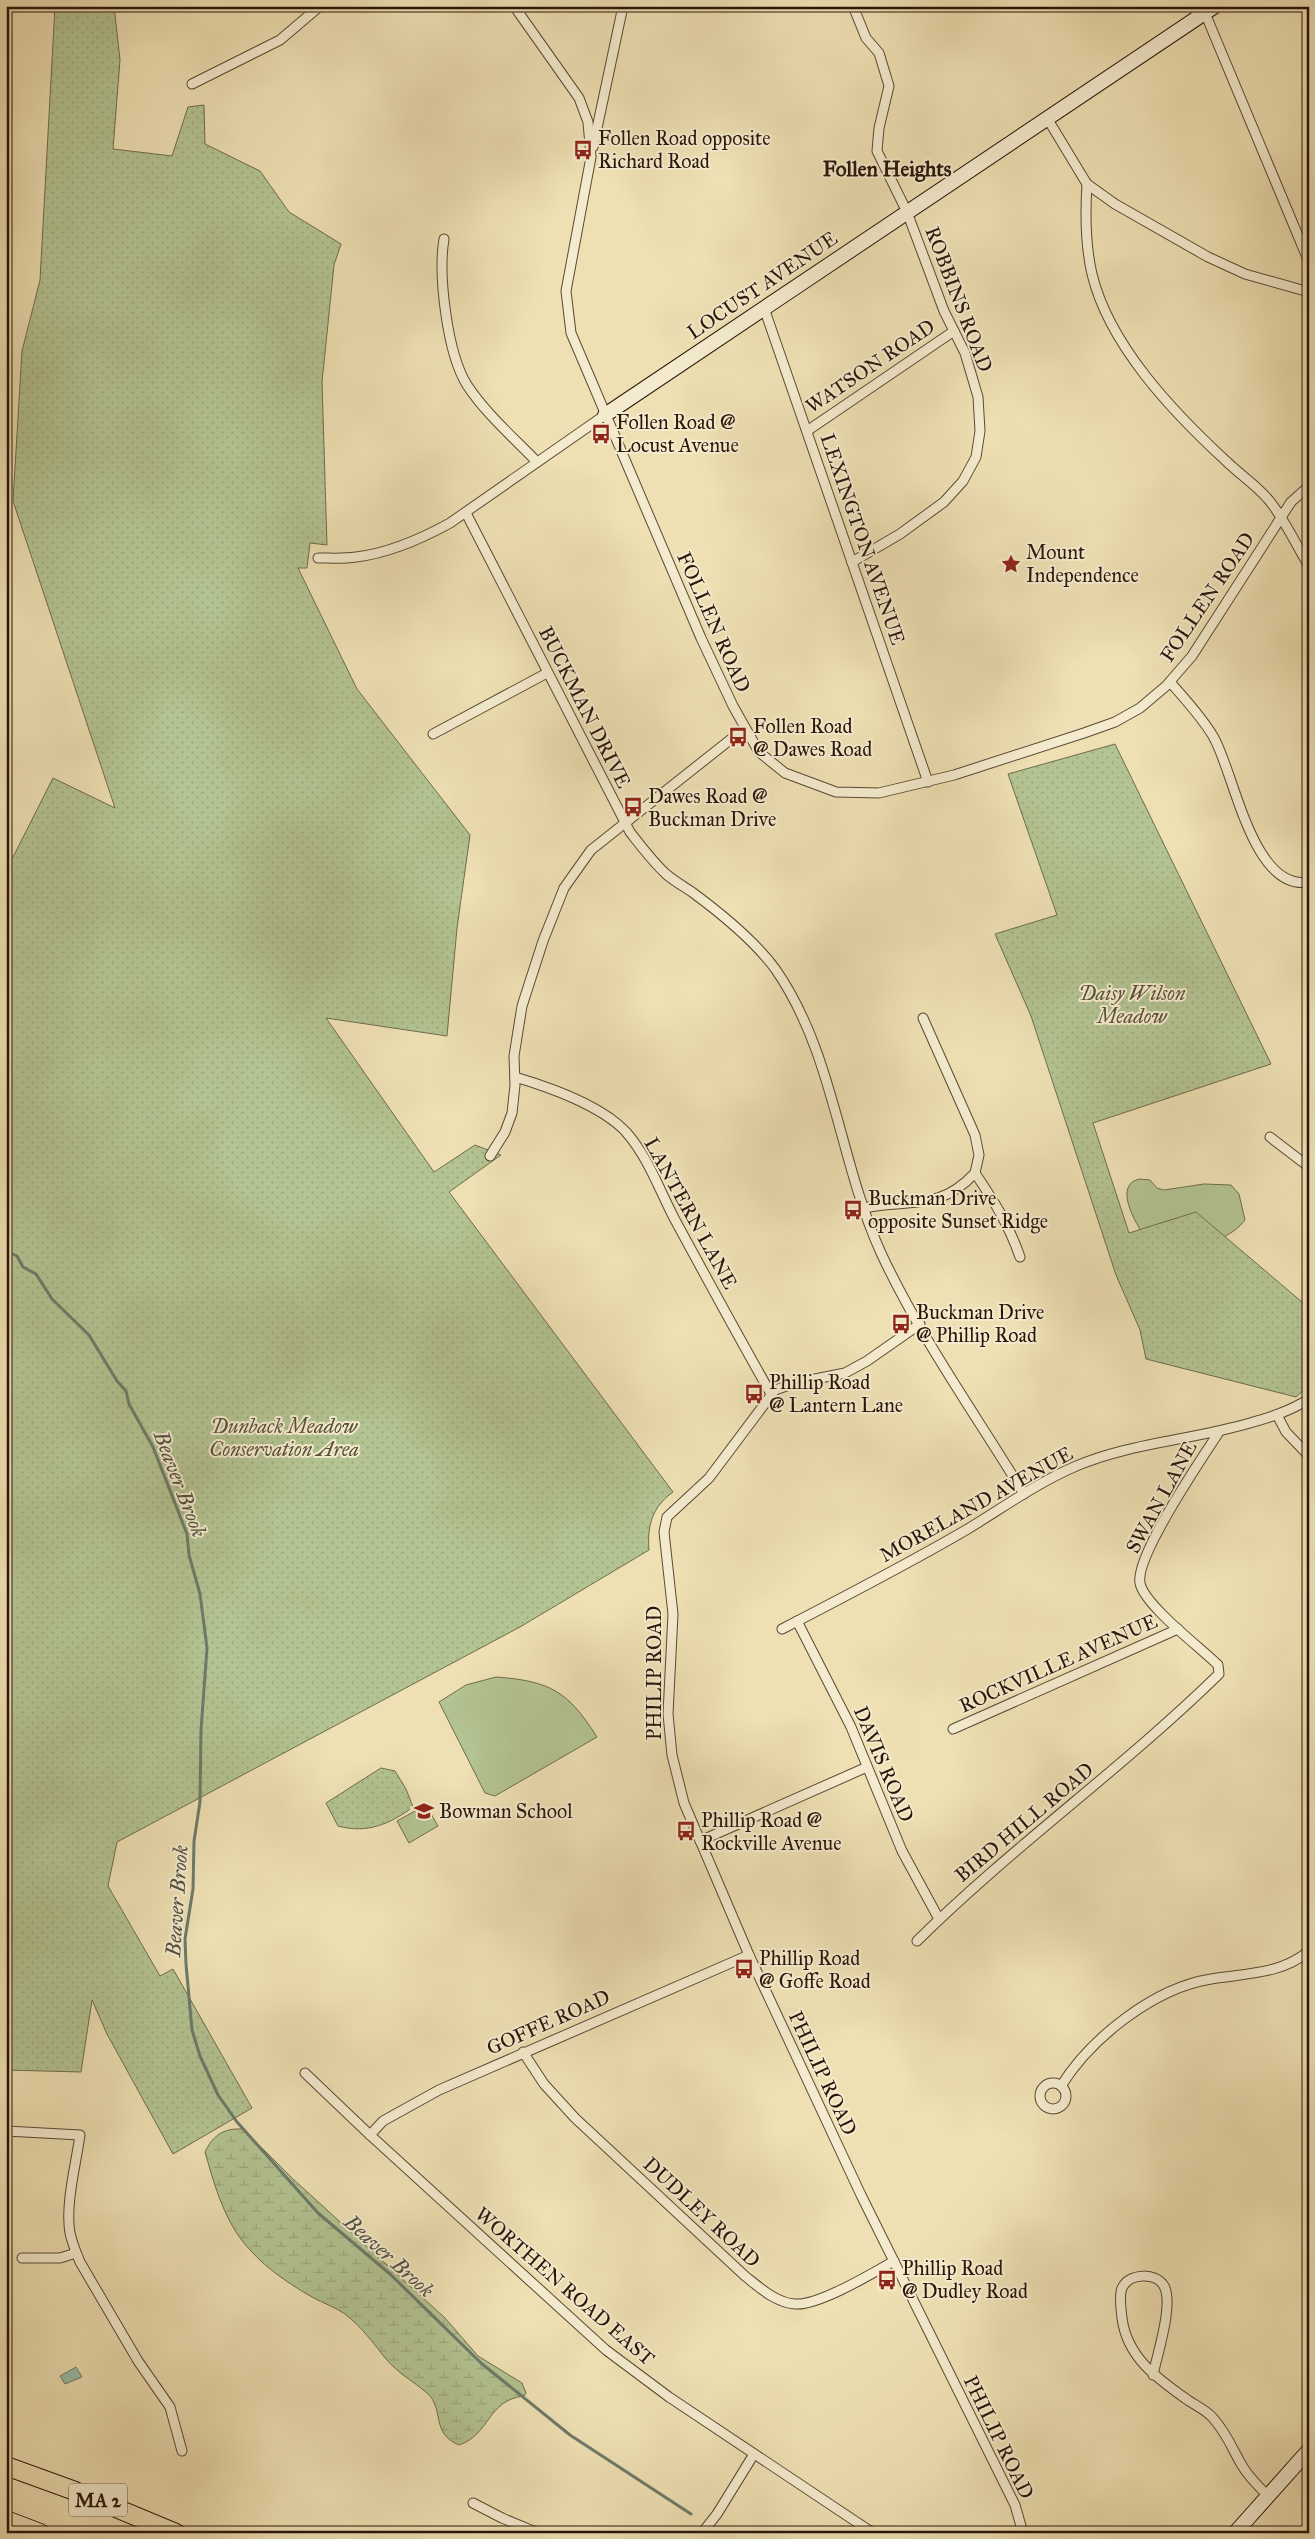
<svg xmlns="http://www.w3.org/2000/svg" width="1315" height="2539" font-family="'IM FELL Great Primer',serif">
<style>
.green{fill:#b3c391;stroke:#6e6c4d}
.wetland{fill:url(#wetland-marsh);stroke:#6e6c4d}
.park{fill:url(#park-dots);stroke:#6e6c4d}
.water{fill:#9abda9;stroke:#6d7a69}
.lines{fill:none;stroke-linecap:round;stroke-linejoin:round}
.stream{stroke:#6d7a69;stroke-width:3}
.street-casing{stroke:#5a4834;stroke-width:11}
.secondary-casing{stroke:#291509;stroke-width:16}
.highway-casing{stroke:#291509;stroke-width:20}
.street{stroke:#f4ebce;stroke-width:9}
.secondary{stroke:#f4ebce;stroke-width:14}
.highway{stroke:#eee0b3;stroke-width:18}
.labels{text-anchor:middle;dominant-baseline:central;stroke-width:4;stroke-linejoin:round;paint-order:stroke}
.shield{fill:#f4ebce;stroke:#654;stroke-width:1}
.shield-label{font-size:19px;font-weight:bold;fill:#291509}
.poi-label{font-size:20px;fill:#291509;stroke:#f4ebce;text-anchor:start}
.street-label{font-size:20px;fill:#291509;stroke:#f4ebce}
.park-label{font-size:20px;font-style:italic;fill:#595239;stroke:#f4ebce}
.neighbourhood-label{font-size:21px;font-weight:bold;fill:#291509;stroke:#f4ebce}
.water-label{font-size:21px;font-style:italic;fill:#515041;stroke:#f4ebce}
</style>
<defs>
<pattern id="wetland-marsh" width="20" height="14" patternUnits="userSpaceOnUse" patternTransform="scale(1.25)"><rect width="20" height="14" fill="#b3c391"/><path d="M1 5h8M5 5V1M11 12h8M15 12V8" fill="none" stroke="#9aa77c"/></pattern>
<pattern id="park-dots" width="8" height="8" patternUnits="userSpaceOnUse" patternTransform="scale(1.25)"><rect width="8" height="8" fill="#b3c391"/><path d="M2 2h.1M6 6h.1" fill="none" stroke="#9aa77c" stroke-width="1.8" stroke-linecap="round"/></pattern>
</defs>
<rect width="100%" height="100%" fill="#eee0b3"/>
<filter id="stains"><feTurbulence type="fractalNoise" baseFrequency=".004" numOctaves="4"/><feColorMatrix values="0 0 0 0 .2 0 0 0 0 .09 0 0 0 0 .02 0 0 0 .5 -.17"/></filter>
<radialGradient id="worn" r=".72"><stop offset=".6" stop-color="#630" stop-opacity="0"/><stop offset="1" stop-color="#630" stop-opacity=".3"/></radialGradient>
<g class="green">
<path d="M1139,1179l11,1 7,8 7,2 40,-6 27,1 8,9 6,26c-23,30 -62,22 -96,23 -10,-14 -38,-57 -10,-64z"/>
<path d="M496,1677c54,4 72,14 101,60l-102,59 -10,-3 -46,-91 27,-17z"/>
<path d="M426,1805l12,21 -29,17 -12,-22z"/>
</g>
<path class="wetland" d="M243,2129l49,49 153,140 33,38 44,27 4,10 -2,3c-37,4 -33,38 -65,49 -29,-12 -14,-36 -32,-52 -14,-12 -28,-19 -41,-34 -13,-16 -24,-32 -41,-45 -10,-7 -22,-11 -33,-17 -21,-12 -45,-28 -61,-46 -26,-27 -36,-64 -46,-99 8,-17 19,-24 38,-23z"/>
<g class="park">
<path d="M55,6h59l6,54 -7,89 59,7 16,-49 16,-2 1,39 55,27 29,41 52,32 -7,21 -12,117 5,163 -17,-2 -3,25h-9l59,121 113,146 -13,93 -10,108 -121,-18 108,154 41,-27 26,10 -52,37 224,300c-21,15 -26,34 -24,58l-129,77 -403,215 -9,44 52,90 13,-7 79,139 -79,46 -66,-120 -15,-34 -11,72 -75,-2v-1199l47,-93 62,30 -102,-307 9,-150 18,-71z"/>
<path d="M1115,744l156,320 -178,59 36,110 67,-21 113,96v77l-13,12 -150,-38 -6,-29 -24,-55 -85,-259 -36,-82 62,-19 -49,-141z"/>
<path d="M381,1768l14,3 11,18 7,18c-23,17 -46,27 -75,19l-12,-23z"/>
</g>
<path class="water" d="M76,2367l6,10 -17,7 -5,-8z"/>
<g class="lines">
<path class="stream" d="M6,1251l11,5 6,11 13,7 16,25 37,36 28,46 9,10 3,13 24,43 34,87 2,21 11,39 7,54 -6,82 -1,72 -6,39 -1,48 -8,50 1,25 6,66 8,26 18,39 19,27 81,91 72,61 91,89 89,72 121,79"/>
<defs>
<g id="street">
<path d="M514,6l65,92 9,24 3,35 -25,134 5,42 130,305 32,68 26,46 26,21 51,19 43,1 75,-18 130,-42 31,-11 25,-14 26,-22 26,-30 99,-154 18,-16"/>
<path d="M1198,6l7,7 104,249"/>
<path d="M192,84l88,-44 40,-34"/>
<path d="M1047,118l40,66 28,20 93,53 37,17 64,18"/>
<path d="M593,147l30,-141"/>
<path d="M1087,184c-2,31 -2,60 5,90 17,71 81,138 133,186 13,13 30,24 42,38 15,16 30,49 42,68"/>
<path d="M444,239c-6,36 3,114 23,146 19,29 47,53 70,77"/>
<path d="M764,308l164,474"/>
<path d="M807,431l147,-100"/>
<path d="M466,513l164,319c11,14 22,29 36,42 8,7 17,12 26,18 27,20 64,50 84,78 58,84 63,191 105,283 39,84 95,162 143,241"/>
<path d="M318,558c12,0 26,1 38,-1 34,-4 65,-18 94,-34l155,-108"/>
<path d="M852,562l48,-28 44,-32 19,-21 13,-24 4,-26 -2,-34 -13,-44 -21,-42 -37,-99 -30,-61 2,-23 10,-42 -10,-33 -13,-15 -13,-32"/>
<path d="M1170,682c15,17 31,34 43,54 21,35 39,156 96,146"/>
<path d="M433,734l114,-61"/>
<path d="M923,1018l52,117 4,20 -4,18"/>
<path d="M515,1077c34,10 87,29 111,55 22,25 33,57 48,86 32,59 64,118 97,176"/>
<path d="M1270,1137l39,30"/>
<path d="M490,1156l15,-24 7,-19 3,-28 -1,-29 8,-50 21,-65 21,-53 27,-38 154,-122"/>
<path d="M864,1208c46,-9 76,3 111,-35 19,28 34,52 45,84"/>
<path d="M920,1324l-53,37 -22,12 -50,10 -20,7 -66,88 -42,39 -3,15 9,82 -5,100 4,41 12,48 65,152 112,240 154,310 8,28"/>
<path d="M1277,1415l9,17 23,24"/>
<path d="M797,1621l54,106 51,124 37,68"/>
<path d="M782,1629c62,-32 124,-64 184,-99 35,-21 69,-46 108,-63 55,-24 118,-27 176,-44 21,-6 40,-12 59,-24"/>
<path d="M953,1729l225,-100"/>
<path d="M700,1841l167,-74"/>
<path d="M917,1941c96,-95 206,-173 302,-267l-1,-9c-17,-17 -74,-60 -78,-82 -5,-27 62,-125 79,-151"/>
<path d="M523,2052l21,32 31,34 170,158c14,11 31,27 50,28 23,2 78,-31 99,-43"/>
<path d="M305,2073l65,62 236,215 63,47 204,136"/>
<circle cx="1053" cy="2096" r="13"/>
<path d="M1061,2086c30,-48 93,-98 150,-107 34,-6 69,-4 98,-28"/>
<path d="M6,2131l74,4c-4,29 -15,70 -10,98 2,10 6,19 10,29l58,99 32,46 12,44"/>
<path d="M370,2135l13,-14 56,-31 310,-135"/>
<path d="M22,2258h38l16,-5"/>
<path d="M1153,2375c4,-20 21,-71 11,-89 -8,-14 -35,-13 -42,2 -3,8 -1,22 0,30 5,40 36,61 67,83 8,5 18,10 24,17 15,17 19,31 30,49 6,10 16,20 25,29"/>
<path d="M473,2503l29,15 36,15"/>
<path d="M702,2533l15,-19 37,-60"/>
</g>
<g id="secondary">
<path d="M605,415l610,-409"/>
<path d="M1235,2533l74,-83"/>
</g>
<g id="highway">
<path d="M6,2466l69,25 101,42"/>
<path d="M6,2520l34,13"/>
</g>
</defs>
<use href="#street" class="street-casing"/>
<use href="#secondary" class="secondary-casing"/>
<use href="#highway" class="highway-casing"/>
<use href="#street" class="street"/>
<use href="#secondary" class="secondary"/>
<use href="#highway" class="highway"/>
</g>
<defs>
<symbol id="bus-bare" viewBox="-9 -9 18 18"><path d="M-5-6H5V4H4V6H2V4H-2V6H-4V4H-5ZM-3.5-4V0h7V-4ZM-3.5 1.2v1.5H-2V1.2ZM2 1.2v1.5H3.5V1.2Z" fill="#8f2418" stroke="#f4ebce" stroke-width="2.5" paint-order="stroke"/></symbol>
<symbol id="sight-bare" viewBox="-9 -9 18 18"><path d="M0-6L1.8-2.2L6-1.7L2.9 1.2L3.7 5.4L0 3.3L-3.7 5.4L-2.9 1.2L-6-1.7L-1.8-2.2Z" fill="#8f2418" stroke="#f4ebce" stroke-width="2.5" paint-order="stroke"/></symbol>
<symbol id="school-bare" viewBox="-9 -9 18 18"><path d="M0-5L7-2L0 1L-7-2ZM-4 1L0 2.5L4 1V4Q0 6-4 4Z" fill="#8f2418" stroke="#f4ebce" stroke-width="2.5" paint-order="stroke"/></symbol>
</defs>
<g fill-rule="evenodd">
<use href="#bus-bare" x="569" y="136" width="28" height="28"/>
<use href="#bus-bare" x="587" y="420" width="28" height="28"/>
<use href="#sight-bare" x="997" y="550" width="28" height="28"/>
<use href="#bus-bare" x="724" y="723" width="28" height="28"/>
<use href="#bus-bare" x="619" y="793" width="28" height="28"/>
<use href="#bus-bare" x="839" y="1196" width="28" height="28"/>
<use href="#bus-bare" x="887" y="1310" width="28" height="28"/>
<use href="#bus-bare" x="740" y="1380" width="28" height="28"/>
<use href="#school-bare" x="410" y="1797" width="28" height="28"/>
<use href="#bus-bare" x="672" y="1817" width="28" height="28"/>
<use href="#bus-bare" x="730" y="1955" width="28" height="28"/>
<use href="#bus-bare" x="873" y="2266" width="28" height="28"/>
</g>
<g class="labels">
<rect class="shield" x="69" y="2483.5" width="58" height="33" rx="4"/>
<g class="shield-label">
<text x="98" y="2500">MA 2</text>
</g>
<g class="poi-label">
<text x="598" y="138">Follen Road opposite<tspan x="598" dy="23">Richard Road</tspan></text>
<text x="616" y="422">Follen Road @<tspan x="616" dy="23">Locust Avenue</tspan></text>
<text x="1026" y="552">Mount<tspan x="1026" dy="23">Independence</tspan></text>
<text x="753" y="726">Follen Road<tspan x="753" dy="23">@ Dawes Road</tspan></text>
<text x="648" y="796">Dawes Road @<tspan x="648" dy="23">Buckman Drive</tspan></text>
<text x="868" y="1198">Buckman Drive<tspan x="868" dy="23">opposite Sunset Ridge</tspan></text>
<text x="916" y="1312">Buckman Drive<tspan x="916" dy="23">@ Phillip Road</tspan></text>
<text x="769" y="1382">Phillip Road<tspan x="769" dy="23">@ Lantern Lane</tspan></text>
<text x="439" y="1811">Bowman School</text>
<text x="701" y="1820">Phillip Road @<tspan x="701" dy="23">Rockville Avenue</tspan></text>
<text x="759" y="1958">Phillip Road<tspan x="759" dy="23">@ Goffe Road</tspan></text>
<text x="902" y="2268">Phillip Road<tspan x="902" dy="23">@ Dudley Road</tspan></text>
</g>
<g class="street-label">
<text transform="translate(762 285) rotate(-34)">LOCUST AVENUE</text>
<text transform="translate(959 299) rotate(69)">ROBBINS ROAD</text>
<text transform="translate(870 366) rotate(-34)">WATSON ROAD</text>
<text transform="translate(863 539) rotate(71)">LEXINGTON AVENUE</text>
<text transform="translate(1207 597) rotate(-56)">FOLLEN ROAD</text>
<text transform="translate(714 622) rotate(66)">FOLLEN ROAD</text>
<text transform="translate(585 707) rotate(63)">BUCKMAN DRIVE</text>
<text transform="translate(691 1213) rotate(61)">LANTERN LANE</text>
<text transform="translate(1161 1497) rotate(-61)">SWAN LANE</text>
<text transform="translate(976 1504) rotate(-29)">MORELAND AVENUE</text>
<text transform="translate(1058 1663) rotate(-24)">ROCKVILLE AVENUE</text>
<text transform="translate(654 1673) rotate(-90)">PHILIP ROAD</text>
<text transform="translate(884 1764) rotate(67)">DAVIS ROAD</text>
<text transform="translate(1024 1822) rotate(-40)">BIRD HILL ROAD</text>
<text transform="translate(548 2022) rotate(-24)">GOFFE ROAD</text>
<text transform="translate(823 2073) rotate(65)">PHILIP ROAD</text>
<text transform="translate(702 2212) rotate(43)">DUDLEY ROAD</text>
<text transform="translate(565 2286) rotate(41)">WORTHEN ROAD EAST</text>
<text transform="translate(999 2437) rotate(64)">PHILIP ROAD</text>
</g>
<g class="park-label">
<text x="1132" y="993">Daisy Wilson<tspan x="1132" dy="23">Meadow</tspan></text>
<text x="284" y="1426">Dunback Meadow<tspan x="284" dy="23">Conservation Area</tspan></text>
</g>
<g class="neighbourhood-label">
<text x="887" y="169">Follen Heights</text>
</g>
<g class="water-label">
<text transform="translate(180 1484) rotate(69)">Beaver Brook</text>
<text transform="translate(177 1901) rotate(-86)">Beaver Brook</text>
<text transform="translate(389 2256) rotate(42)">Beaver Brook</text>
</g>
</g>
<rect width="1315" height="2539" fill="none" stroke="#eee0b3" stroke-width="25"/>
<rect x="8" y="8" width="1300" height="2524" fill="none" stroke="#291509" stroke-width="2.5"/>
<rect x="12" y="12" width="1290" height="2514" fill="none" stroke="#291509"/>
<rect width="100%" height="100%" filter="url(#stains)"/>
<rect width="100%" height="100%" fill="url(#worn)"/>
</svg>
